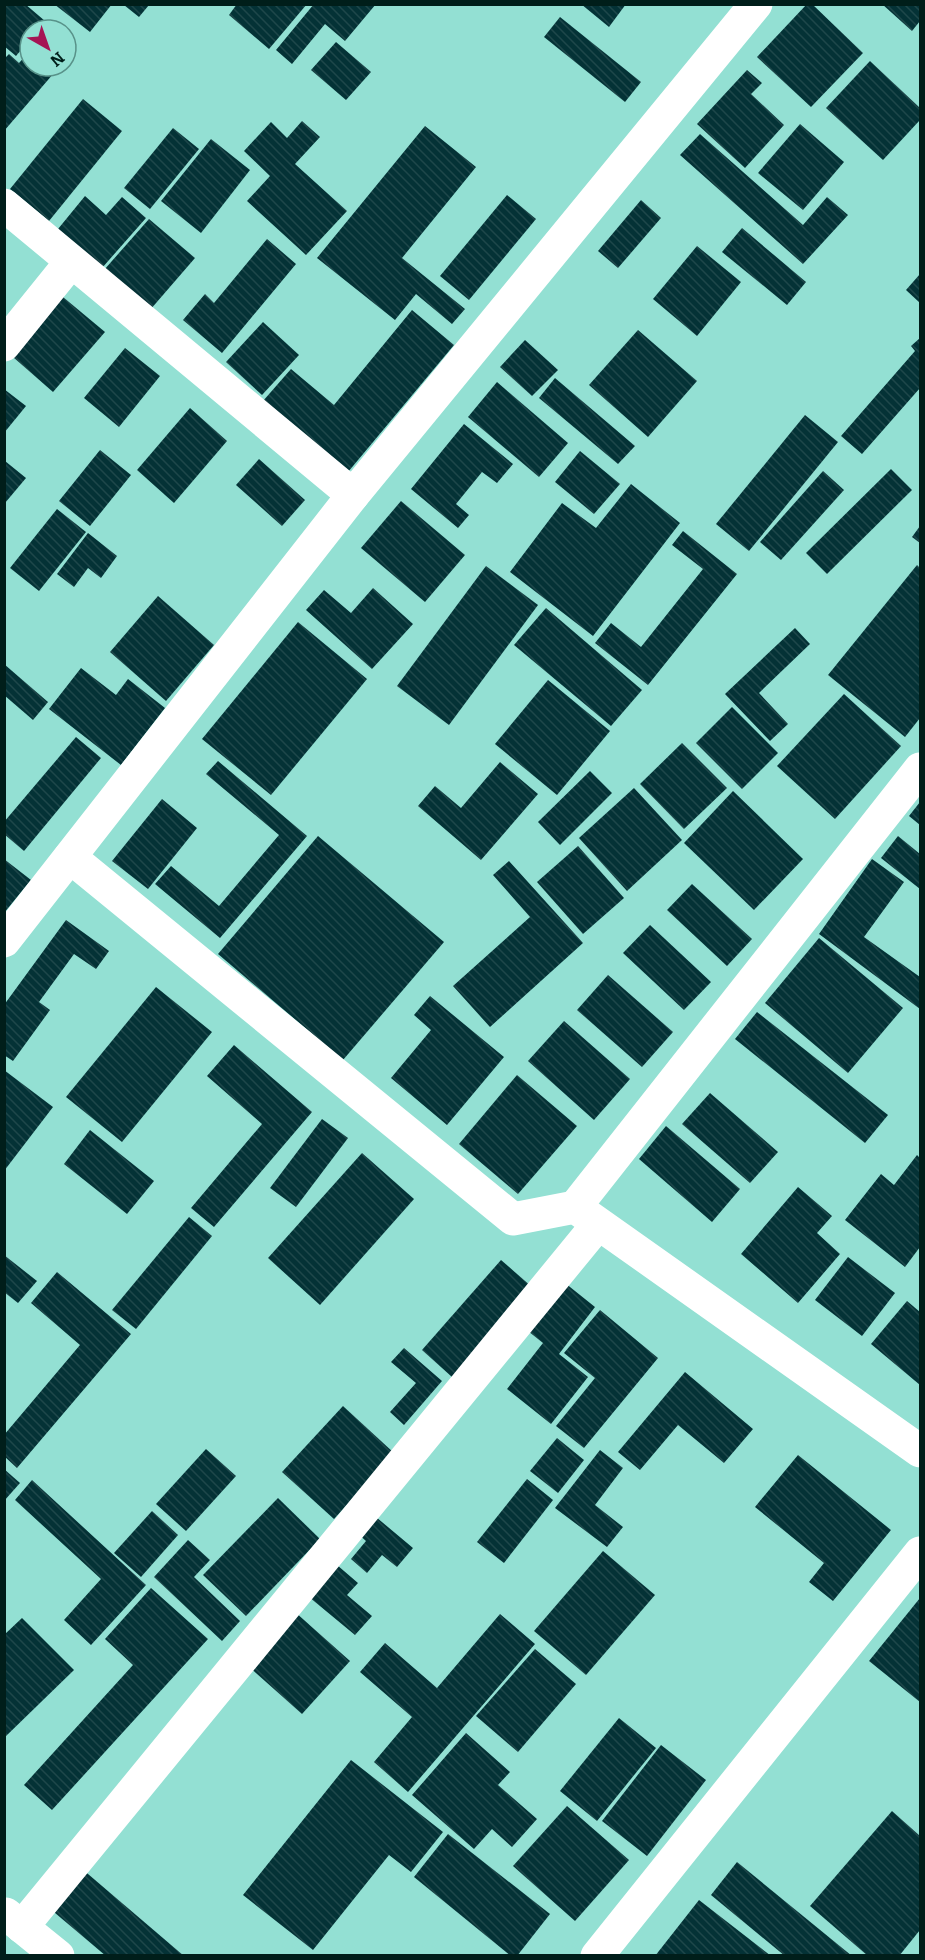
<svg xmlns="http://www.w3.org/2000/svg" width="925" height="1960" font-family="Bitter,serif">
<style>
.building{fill:url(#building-back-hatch)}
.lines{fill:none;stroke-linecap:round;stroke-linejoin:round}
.minor{stroke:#fff;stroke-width:33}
</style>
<defs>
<pattern id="building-back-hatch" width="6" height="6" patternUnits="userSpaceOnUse" patternTransform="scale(1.5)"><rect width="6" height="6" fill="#043236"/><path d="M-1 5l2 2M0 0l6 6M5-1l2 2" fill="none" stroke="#1e474a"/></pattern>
</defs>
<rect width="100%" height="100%" fill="#93e0d3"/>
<g class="building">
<path d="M4,4h21l20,17 -7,9h-8v9l-14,17 -12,-10z"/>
<path d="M54,4h58l-22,28z"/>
<path d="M237,4h70l-38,45 -40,-34z"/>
<path d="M314,4h62l-31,37 -20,-17 -33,40 -16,-14z"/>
<path d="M581,4h45l-17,23z"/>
<path d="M807,4h5l51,49 -52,54 -54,-50z"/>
<path d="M882,4h38v17l-8,10z"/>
<path d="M124,5h25l-10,12z"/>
<path d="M560,17l81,65 -16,20 -81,-65z"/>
<path d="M336,42l35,30 -25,28 -35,-30z"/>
<path d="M30,51v15h30l-56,65v-72l5,-5 10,9z"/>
<path d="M870,61l50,47v12l-37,40 -57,-52z"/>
<path d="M747,70l15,13 -11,11 33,31 -39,43 -48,-44z"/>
<path d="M83,99l39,32 -73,90 -39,-32z"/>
<path d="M302,121l18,16 -25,27 52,47 -41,44 -59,-54 23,-25 -26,-25 27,-29 16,16z"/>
<path d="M800,124l44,38 -41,48 -45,-37z"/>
<path d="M425,126l51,41 -74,91 63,51 -13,15 -36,-30 -21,26 -78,-62z"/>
<path d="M173,128l26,21 -49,60 -26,-21z"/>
<path d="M700,134l103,91 24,-28 21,18 -45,49 -123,-109z"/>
<path d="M211,139l39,31 -49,63 -40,-32z"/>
<path d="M507,195l29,24 -67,81 -29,-24z"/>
<path d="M85,196l21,19 16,-18 24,21 -44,50 -44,-39z"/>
<path d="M641,200l20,18 -43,50 -20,-17z"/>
<path d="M149,219l46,39 -45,52 -46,-40z"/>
<path d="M742,228l64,54 -19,23 -65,-53z"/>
<path d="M267,239l29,25 -74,89 -39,-33 22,-26 9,9z"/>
<path d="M697,246l44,36 -44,54 -44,-37z"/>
<path d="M920,274v29l-14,-13z"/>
<path d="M63,297l42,35 -52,60 -40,-35z"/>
<path d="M412,310l42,35 -106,127 -85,-71 28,-32 43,36z"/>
<path d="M263,322l36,33 -37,40 -36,-33z"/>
<path d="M638,330l59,51 -49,56 -59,-52z"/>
<path d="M920,338v50l-58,66 -21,-18 74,-85 -4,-5z"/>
<path d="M525,340l33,30 -26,26 -32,-29z"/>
<path d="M125,348l35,28 -41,51 -35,-29z"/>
<path d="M555,378l80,68 -17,18 -79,-66z"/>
<path d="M497,382l71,61 -29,34 -71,-60z"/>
<path d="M4,389l22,17 -22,27z"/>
<path d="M190,408l37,33 -53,62 -37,-33z"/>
<path d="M805,415l33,27 -89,109 -33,-27z"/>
<path d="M464,424l49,40 -16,19 -15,-11 -26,32 13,11 -11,13 -47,-39z"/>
<path d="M100,450l31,25 -41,51 -31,-25z"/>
<path d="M580,451l40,33 -26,30 -39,-32z"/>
<path d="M259,459l46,41 -23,26 -46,-41z"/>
<path d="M5,461l21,17 -21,25z"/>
<path d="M891,469l21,21 -85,84 -21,-21z"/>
<path d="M823,471l21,19 -63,70 -21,-18z"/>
<path d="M631,484l49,39 -87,113 -83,-64 52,-69 34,25z"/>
<path d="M401,501l64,54 -40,47 -64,-54z"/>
<path d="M57,509l29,23 -47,59 -29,-23z"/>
<path d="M920,526v17l-8,-6z"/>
<path d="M683,531l54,43 -89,111 -53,-42 16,-20 30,24 62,-78 -31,-24z"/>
<path d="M88,533l29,23 -16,22 -13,-10 -14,19 -17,-13z"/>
<path d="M917,565l3,3v150l-15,19 -77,-62z"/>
<path d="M486,566l52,39 -89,120 -52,-39z"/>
<path d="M373,588l40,36 -41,45 -66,-59 18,-20 27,23z"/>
<path d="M158,596l56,49 -48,56 -56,-49z"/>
<path d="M546,608l96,82 -31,36 -97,-81z"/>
<path d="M298,622l69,57 -96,116 -69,-56z"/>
<path d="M795,628l15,16 -51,49 29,31 -18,17 -45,-47z"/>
<path d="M4,664l44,38 -15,18 -29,-25z"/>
<path d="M81,668l35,27 12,-16 37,29 -44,57 -72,-56z"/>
<path d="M548,680l62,51 -53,64 -62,-51z"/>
<path d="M844,694l57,52 -66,73 -58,-53z"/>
<path d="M732,707l46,46 -36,36 -46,-46z"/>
<path d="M76,737l25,21 -77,93 -20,-17v-12z"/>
<path d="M682,743l45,45 -43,41 -44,-45z"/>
<path d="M218,761l89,75 -87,102 -65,-54 16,-18 48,40 60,-71 -73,-61z"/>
<path d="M500,762l38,32 -57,66 -63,-54 17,-20 26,22z"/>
<path d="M590,771l22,22 -52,52 -22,-23z"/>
<path d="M634,788l48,52 -55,51 -48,-53z"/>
<path d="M733,791l70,68 -49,51 -70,-67z"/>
<path d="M162,799l35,29 -49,61 -36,-28z"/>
<path d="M920,802v23l-11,-9z"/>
<path d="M318,836l126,106 -101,118 -125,-106z"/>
<path d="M898,836l22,18v35l-39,-31z"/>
<path d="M578,846l46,52 -41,36 -46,-52z"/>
<path d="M4,859l27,21 -27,33z"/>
<path d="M872,859l32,23 -40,55 56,40v32l-101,-75z"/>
<path d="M509,861l74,82 -93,84 -37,-41 77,-69 -37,-42z"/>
<path d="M692,884l60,55 -25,27 -60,-56z"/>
<path d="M66,920l43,31 -13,18 -22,-15 -35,48 11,8 -37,51 -9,-6v-50z"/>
<path d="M650,925l61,57 -27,28 -61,-57z"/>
<path d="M819,938l84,70 -55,65 -83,-70z"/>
<path d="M608,975l65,57 -31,35 -65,-57z"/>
<path d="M156,987l56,45 -90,110 -56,-45z"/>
<path d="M430,996l74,61 -57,68 -56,-47 40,-48 -17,-15z"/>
<path d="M757,1012l131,103 -23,28 -130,-104z"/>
<path d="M564,1021l66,58 -36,41 -66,-59z"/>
<path d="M234,1045l78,67 -98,115 -23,-19 71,-84 -55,-48z"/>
<path d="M4,1070l49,37 -49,64z"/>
<path d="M517,1075l60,51 -59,68 -59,-50z"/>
<path d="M710,1093l68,59 -28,31 -68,-59z"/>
<path d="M322,1119l26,19 -52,69 -26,-19z"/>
<path d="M666,1126l74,63 -28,33 -73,-63z"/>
<path d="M90,1130l64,51 -27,33 -63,-50z"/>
<path d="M362,1153l52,46 -94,106 -52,-47z"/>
<path d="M917,1155l3,3v89l-15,20 -60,-47 36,-46 13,11z"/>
<path d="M798,1187l34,29 -15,17 23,21 -42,49 -57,-49z"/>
<path d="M189,1217l23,19 -76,93 -24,-19z"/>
<path d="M4,1255l33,26 -19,22 -14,-11z"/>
<path d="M848,1257l47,36 -33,43 -47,-36z"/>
<path d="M501,1260l31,27 -80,90 -30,-27z"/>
<path d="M57,1272l74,62 -114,134 -13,-12v-21l76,-90 -49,-42z"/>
<path d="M565,1283l30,24 -36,47 29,23 -37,47 -44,-35 36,-46 -15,-12z"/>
<path d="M907,1301l13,11v73l-49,-41z"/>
<path d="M600,1310l58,48 -74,90 -28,-22 39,-48 -31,-25z"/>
<path d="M404,1348l38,33 -38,44 -14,-13 26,-29 -25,-21z"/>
<path d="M685,1372l68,57 -29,34 -46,-38 -38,45 -22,-18z"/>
<path d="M343,1406l51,47 -60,66 -52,-47z"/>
<path d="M557,1438l27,22 -26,33 -28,-22z"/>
<path d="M206,1449l30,27 -50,55 -30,-27z"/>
<path d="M600,1450l23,18 -28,37 28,22 -16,20 -52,-39z"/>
<path d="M798,1455l93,75 -58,71 -24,-19 15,-19 -69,-56z"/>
<path d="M4,1469l16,14 -16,18z"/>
<path d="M527,1479l26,21 -49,63 -27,-21z"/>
<path d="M32,1480l114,105 -55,60 -27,-25 37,-41 -86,-79z"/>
<path d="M278,1498l42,41 -74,77 -43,-41z"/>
<path d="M152,1511l26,24 -37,42 -27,-24z"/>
<path d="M370,1512l43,36 -16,19 -15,-12 -15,18 -16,-14 15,-18 -11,-10z"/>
<path d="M188,1540l22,20 -16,17 46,44 -18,20 -68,-64z"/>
<path d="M603,1551l52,44 -69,80 -52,-44z"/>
<path d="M330,1559l28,24 -11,12 25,21 -17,19 -52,-43z"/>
<path d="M151,1588l57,51 -156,171 -28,-25 109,-120 -28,-26z"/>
<path d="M920,1598v104l-51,-41z"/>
<path d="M295,1612l55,49 -48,53 -55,-49z"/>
<path d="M500,1614l35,30 -127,148 -34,-30 38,-45 -52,-45 25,-29 52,45z"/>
<path d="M22,1618l52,52 -70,68v-103z"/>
<path d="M535,1649l41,35 -58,68 -42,-36z"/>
<path d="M619,1718l37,30 -59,73 -37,-30z"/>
<path d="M466,1733l44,39 -12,13 39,34 -25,28 -20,-18 -18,20 -62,-54z"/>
<path d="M661,1745l45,35 -59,76 -45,-35z"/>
<path d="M351,1760l92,72 -32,40 -22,-17 -76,95 -70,-55z"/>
<path d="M567,1806l62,54 -54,61 -62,-55z"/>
<path d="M892,1811l28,25v94l-21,26h-31l-58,-50z"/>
<path d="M448,1834l102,80 -33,42h-6l-97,-79z"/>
<path d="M737,1862l115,94h-67l-74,-61z"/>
<path d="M81,1868l103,88h-78l-58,-49z"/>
<path d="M699,1900l72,56h-116z"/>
</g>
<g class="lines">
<g class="minor">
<path d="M4,205l349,290"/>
<path d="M4,345l67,-83"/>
<path d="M70,857l443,362 62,-12 345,244"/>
<path d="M4,941l349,-446 403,-491"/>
<path d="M575,1207l345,-438"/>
<path d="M6,1914l52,42"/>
<path d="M22,1927l576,-703"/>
<path d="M597,1956l323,-403"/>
</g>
</g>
<rect width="925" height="1960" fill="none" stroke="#001e1a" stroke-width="12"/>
<g transform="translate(48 48) rotate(140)"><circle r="28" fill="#93e0d3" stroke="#589289" stroke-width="1.5"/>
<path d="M0-4.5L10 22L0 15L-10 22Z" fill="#a51454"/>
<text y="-9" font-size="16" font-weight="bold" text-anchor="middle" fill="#001e1a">N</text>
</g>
</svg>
